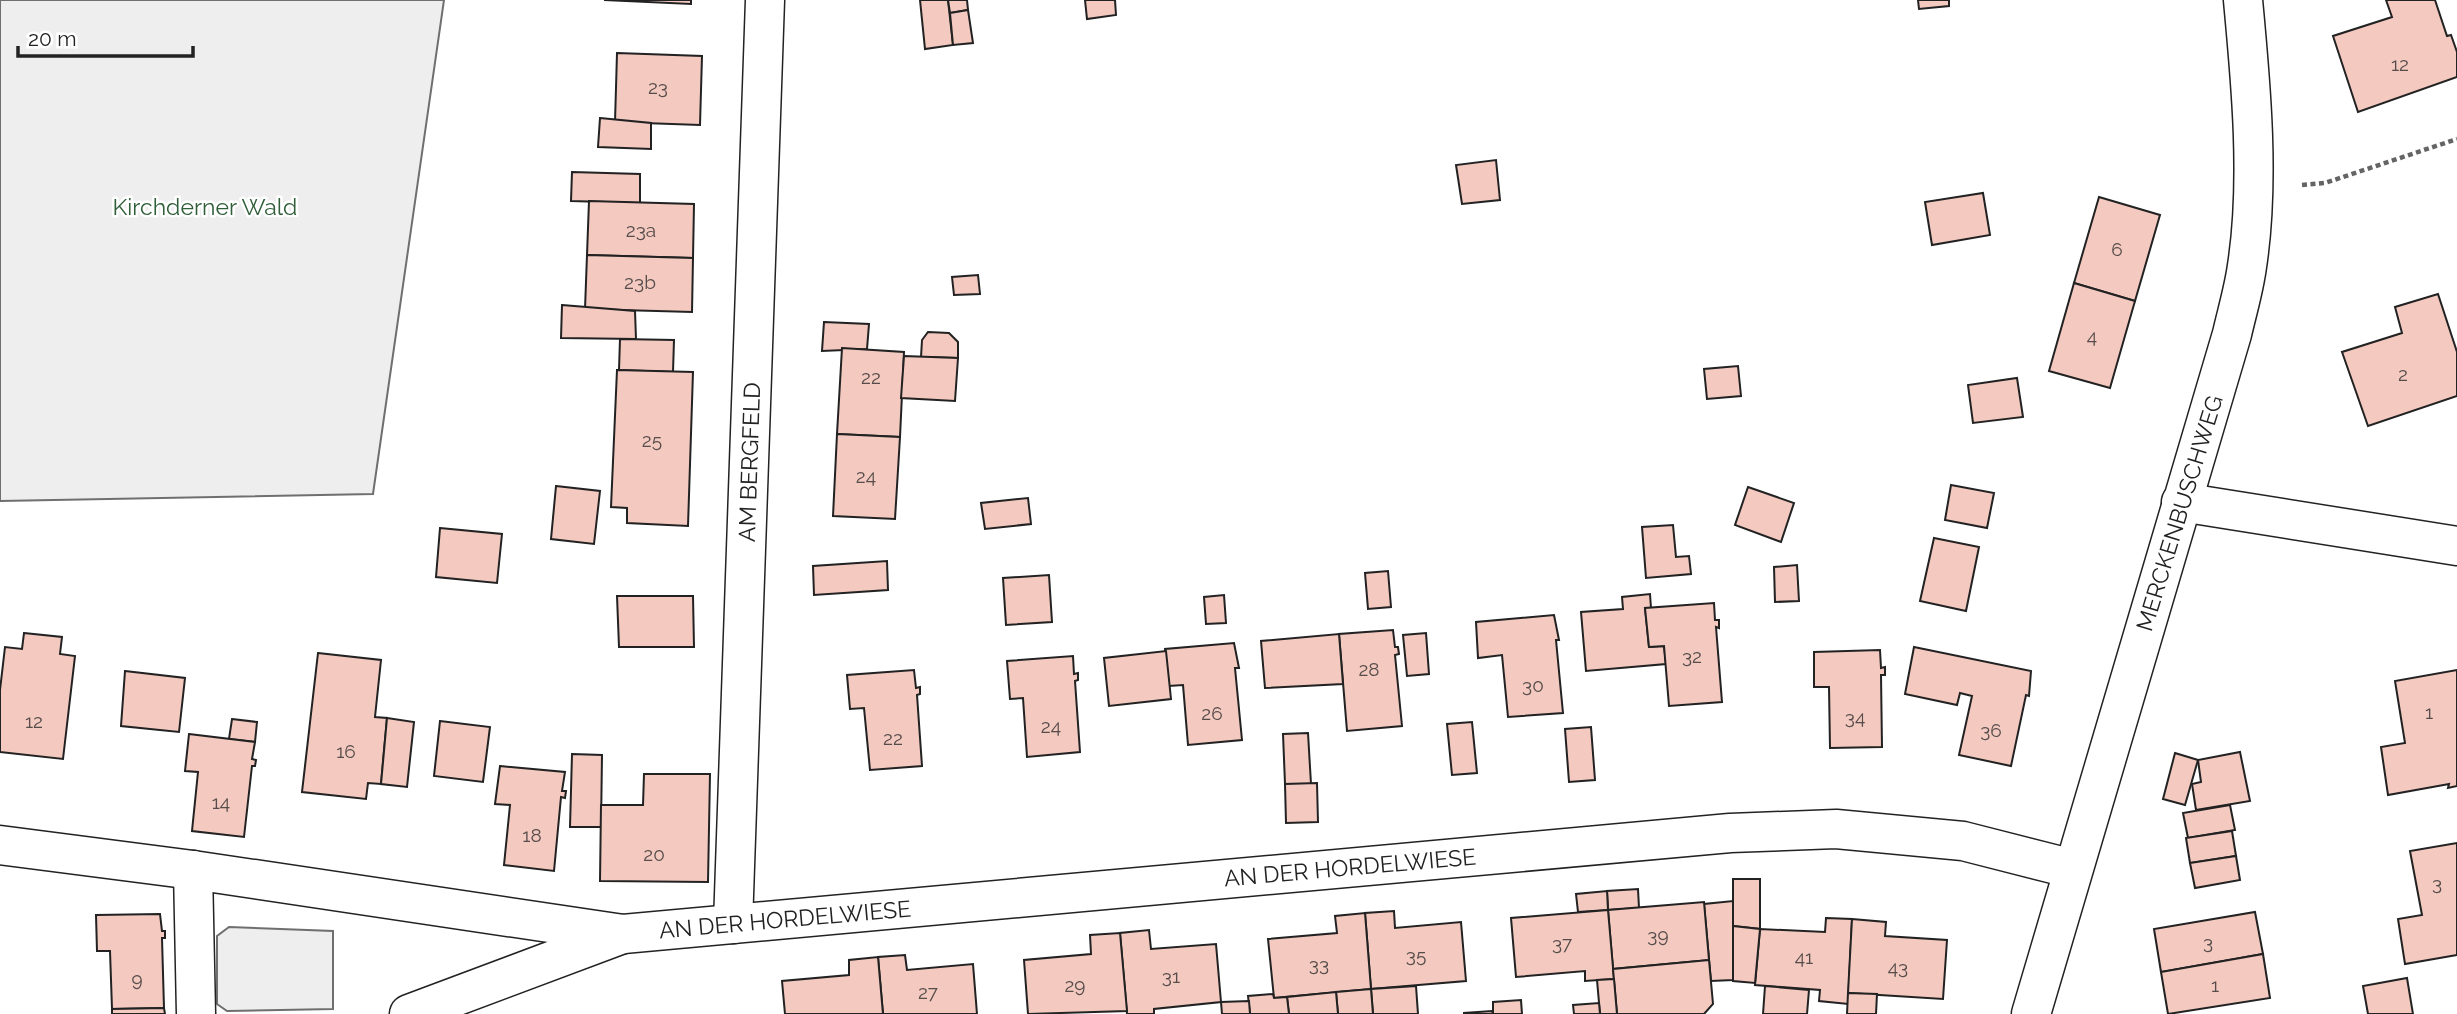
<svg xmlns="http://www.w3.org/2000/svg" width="2457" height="1014" font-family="Raleway,sans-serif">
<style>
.green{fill:#eee;stroke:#6f6f6f;stroke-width:2}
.building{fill:#f3c9c0;stroke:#222;stroke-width:2}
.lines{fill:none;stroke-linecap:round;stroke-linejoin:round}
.street-casing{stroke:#222;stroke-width:41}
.path{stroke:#646464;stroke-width:4.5;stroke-dasharray:5 3.5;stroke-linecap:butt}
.street{stroke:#fff;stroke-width:38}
.labels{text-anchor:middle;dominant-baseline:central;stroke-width:5;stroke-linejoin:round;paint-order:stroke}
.number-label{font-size:19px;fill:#564c4a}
.park-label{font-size:23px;fill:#2f5e38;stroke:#fff}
.street-label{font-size:23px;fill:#222;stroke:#fff}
</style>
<rect width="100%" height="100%" fill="#fff"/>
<g class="green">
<path d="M0,0h444l-71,494 -373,7z"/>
<path d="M229,927l104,4v78l-106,2 -10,-7v-68z"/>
</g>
<g class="building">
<path d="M604,0h87v4z"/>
<path d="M920,0h28l5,45 -28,4z"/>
<path d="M948,0h19l1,10 -18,3z"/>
<path d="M1085,0h30l1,15 -29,4z"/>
<path d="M1918,0h31v6l-30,3z"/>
<path d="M2386,0h49l12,36 4,-1 6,17v25l-99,35 -25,-76 59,-19z"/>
<path d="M968,10l5,33 -20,2 -3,-32z"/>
<path d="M617,53l85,3 -2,69 -85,-3z"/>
<path d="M600,118l51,5v26l-53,-2z"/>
<path d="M1496,160l4,40 -38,4 -6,-39z"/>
<path d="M572,172l68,2v29l-69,-2z"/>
<path d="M1983,193l7,42 -58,10 -7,-43z"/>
<path d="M2099,197l61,18 -25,86 -61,-18z"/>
<path d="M589,201l105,3 -1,54 -106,-3z"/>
<path d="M587,255l106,3 -1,54 -107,-3z"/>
<path d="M978,275l2,19 -26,1 -2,-18z"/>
<path d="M2074,283l61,18 -25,87 -61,-17z"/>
<path d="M2438,294l19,58v44l-89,30 -26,-74 60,-19 -7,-26z"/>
<path d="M562,305l73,6 1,28 -75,-1z"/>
<path d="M824,322l45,2 -2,25 -45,2z"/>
<path d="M928,332l21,1 9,9v16l-37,-1 1,-17z"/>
<path d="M620,339l54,1 -1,32 -54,-2z"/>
<path d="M842,348l62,4 -4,85 -63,-3z"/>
<path d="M904,356l54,2 -3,43 -54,-3z"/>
<path d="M1738,366l3,30 -34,3 -3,-30z"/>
<path d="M617,370l76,2 -5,154 -61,-3v-15l-16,-1z"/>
<path d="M2017,378l6,39 -50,6 -5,-38z"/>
<path d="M837,434l63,3 -5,82 -62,-3z"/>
<path d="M1951,485l43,8 -7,35 -42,-8z"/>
<path d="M556,486l44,5 -6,53 -43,-5z"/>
<path d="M1748,487l46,16 -13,39 -46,-17z"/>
<path d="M1028,498l3,26 -46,5 -4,-26z"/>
<path d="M1673,525l3,32 13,-1 2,18 -45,4 -4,-51z"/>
<path d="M440,528l62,6 -5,49 -61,-6z"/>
<path d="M1934,538l45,9 -13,64 -46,-10z"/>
<path d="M887,561l1,29 -74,5 -1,-29z"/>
<path d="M1797,565l2,36 -24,1 -1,-35z"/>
<path d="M1388,571l3,36 -23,2 -3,-36z"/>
<path d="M1049,575l3,47 -46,3 -3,-47z"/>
<path d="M1650,594l1,14h-6l4,39 15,-1 2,18 -80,7 -5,-59 42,-3 -1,-12z"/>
<path d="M1224,595l2,28 -20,1 -2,-27z"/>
<path d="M617,596h76l1,51h-75z"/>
<path d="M1714,603l1,17h4v8l-3,-1 6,75 -53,4 -5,-60 -15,1 -4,-39z"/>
<path d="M1554,615l5,25h-3l7,73 -55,4 -6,-62 -24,3 -2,-36z"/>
<path d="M1393,630l2,17h3l1,7 -4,1 7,71 -55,5 -8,-97z"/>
<path d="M24,633l38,4 -2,17 15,2 -12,103 -63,-7v-62l5,-43 17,2z"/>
<path d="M1426,633l3,41 -22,2 -4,-41z"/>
<path d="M1339,634l4,50 -78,4 -4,-47z"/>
<path d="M1234,643l5,25h-4l7,72 -54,5 -5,-60 -14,1 -4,-37z"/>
<path d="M1914,647l117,24 -2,25 -3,-1 -15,71 -52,-11 13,-59 -12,-3 -3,12 -52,-11z"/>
<path d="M1880,650l1,18 4,-1v8h-4l1,72 -52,1 -1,-61h-15v-35z"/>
<path d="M1166,651l5,48 -62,7 -5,-48z"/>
<path d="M318,653l63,7 -6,57 12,1 -6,66 -13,-1 -2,16 -64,-7z"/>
<path d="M1073,656l1,18 4,-1v7l-3,1 5,71 -53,5 -4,-59 -13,1 -3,-38z"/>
<path d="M914,670l2,18 4,-1v7l-3,1 5,71 -52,4 -6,-62 -14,1 -3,-34z"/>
<path d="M2457,670v116l-9,2 1,-4 -61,11 -7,-48 24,-4 -10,-62z"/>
<path d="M125,671l60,7 -6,54 -58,-6z"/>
<path d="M387,718l27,4 -7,65 -26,-3z"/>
<path d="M232,719l25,3 -2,20 -26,-3z"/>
<path d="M440,721l50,6 -7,55 -49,-6z"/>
<path d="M1472,722l5,51 -25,2 -5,-51z"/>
<path d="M1591,727l4,53 -26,2 -4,-53z"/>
<path d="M1308,733l3,51h-26l-2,-50z"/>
<path d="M189,734l66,8 -3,17 4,1 -1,6h-3l-8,71 -52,-6 6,-59 -13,-1z"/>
<path d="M2240,752l10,49 -54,9 -4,-26 9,-2 -3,-22z"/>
<path d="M2175,753l23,7 -13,45 -22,-6z"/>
<path d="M572,754l30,1 -1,72h-31z"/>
<path d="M500,766l65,6 -3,19h4l-1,7 -4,-1 -7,74 -50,-6 6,-60 -15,-1z"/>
<path d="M644,774h66l-2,108 -108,-1 1,-76h42z"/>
<path d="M1317,783l1,39 -32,1 -1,-39z"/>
<path d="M2230,805l5,25 -47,8 -5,-25z"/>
<path d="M2232,831l4,25 -46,7 -4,-25z"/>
<path d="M2457,843v112l-52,9 -7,-45 24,-4 -12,-64z"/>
<path d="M2236,856l4,24 -45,8 -5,-25z"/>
<path d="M1733,879h27v50l-27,-3z"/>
<path d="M1638,889l1,19 -31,2 -1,-19z"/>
<path d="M1607,891l1,19 -30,2 -2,-18z"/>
<path d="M1733,901v79l-22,1 -7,-77z"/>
<path d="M1704,902l5,58 -96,9 -5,-59z"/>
<path d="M1608,910l6,69 -29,2v-10l-69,6 -5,-59z"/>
<path d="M1394,911l1,17 66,-6 5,59 -95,8 -6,-76z"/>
<path d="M2255,912l8,42 -102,18 -7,-43z"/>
<path d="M1365,913l6,76 -97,9 -6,-59 69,-6 -2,-17z"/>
<path d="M160,914l2,17h3v7h-3l2,70 -52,1 -2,-58h-13l-1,-36z"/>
<path d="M1826,918l26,1 -4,85 -29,-3 1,-11 -65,-5 5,-56 65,3z"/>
<path d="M1852,919l34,3 -1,14 62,4 -4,59 -95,-6z"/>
<path d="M1733,926l27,3 -5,54 -22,-2z"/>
<path d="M1149,930l2,19 65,-5 5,58 -67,7v5h-27l-7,-81z"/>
<path d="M1120,933l7,78 -99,3 -4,-54 67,-6 -1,-19z"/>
<path d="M2263,954l7,44 -102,16 -7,-42z"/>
<path d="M905,955l2,15 66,-6 4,50h-94l-5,-57z"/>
<path d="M878,957l5,57h-98l-3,-33 67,-6v-15z"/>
<path d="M1709,960l4,44 -9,10h-87l-4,-45z"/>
<path d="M2407,978l6,36h-45l-5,-28z"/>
<path d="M1614,979l3,35h-17l-3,-34z"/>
<path d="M1416,986l2,28h-45l-2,-25z"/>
<path d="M1765,986l44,4 -2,24h-44z"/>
<path d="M1371,989l2,25h-35l-2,-22z"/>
<path d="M1336,992l2,22h-49l-2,-17z"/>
<path d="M1848,993l29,1 -1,20h-29z"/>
<path d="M1273,994l1,4 13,-1 2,17h-39l-2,-18z"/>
<path d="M1521,1000l1,14h-29v-12z"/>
<path d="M1249,1001l1,13h-28l-1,-12z"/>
<path d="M1599,1003l1,11h-26l-1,-9z"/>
<path d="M164,1008l1,6h-53v-5z"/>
<path d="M1492,1011l1,3h-29v-1z"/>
</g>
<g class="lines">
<defs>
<g id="street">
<path d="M2181,502l276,44"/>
<path d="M0,845l193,25 430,64 1107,-101 106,-4 127,12 110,28"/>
<path d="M193,870l3,144"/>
<path d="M733,924l32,-924"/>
<path d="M409,1014l211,-79"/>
<path d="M2031,1014l201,-680c5,-22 12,-45 15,-68 13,-84 4,-182 -4,-266"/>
</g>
</defs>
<use href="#street" class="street-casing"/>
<path class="path" d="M2302,185l23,-2 132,-44"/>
<use href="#street" class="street"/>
</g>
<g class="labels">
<g class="number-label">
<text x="2400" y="64">12</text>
<text x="658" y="87">23</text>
<text x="641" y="230">23a</text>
<text x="2117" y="249">6</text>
<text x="640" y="282">23b</text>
<text x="2092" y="336">4</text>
<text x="2403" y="374">2</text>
<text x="871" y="377">22</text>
<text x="652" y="440">25</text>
<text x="866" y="476">24</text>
<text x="1692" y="656">32</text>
<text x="1369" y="669">28</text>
<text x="1533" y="685">30</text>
<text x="2429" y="712">1</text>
<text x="1212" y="713">26</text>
<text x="1855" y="717">34</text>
<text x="34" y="721">12</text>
<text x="1051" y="726">24</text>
<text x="1991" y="730">36</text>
<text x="893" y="738">22</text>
<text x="346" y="751">16</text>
<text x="221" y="802">14</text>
<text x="532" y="835">18</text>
<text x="654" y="854">20</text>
<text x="2437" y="883">3</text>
<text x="1658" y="935">39</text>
<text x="2208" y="942">3</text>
<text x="1562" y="943">37</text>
<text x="1416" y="955">35</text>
<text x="1804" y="957">41</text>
<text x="1319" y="964">33</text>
<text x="1898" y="967">43</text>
<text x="1171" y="976">31</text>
<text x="137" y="979">9</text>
<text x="1075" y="985">29</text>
<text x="2215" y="985">1</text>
<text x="928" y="992">27</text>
</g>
<g class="park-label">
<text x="205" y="206">Kirchderner Wald</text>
</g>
<g class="street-label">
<text transform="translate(749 462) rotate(-88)">AM BERGFELD</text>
<text transform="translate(2179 513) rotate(-73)">MERCKENBUSCHWEG</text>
<text transform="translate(1350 867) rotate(-5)">AN DER HORDELWIESE</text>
<text transform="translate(785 919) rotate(-5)">AN DER HORDELWIESE</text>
</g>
</g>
<path d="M18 46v10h175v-10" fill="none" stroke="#222222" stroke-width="3.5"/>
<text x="28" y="46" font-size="21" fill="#222222" stroke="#ffffff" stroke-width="5" paint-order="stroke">20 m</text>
</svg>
